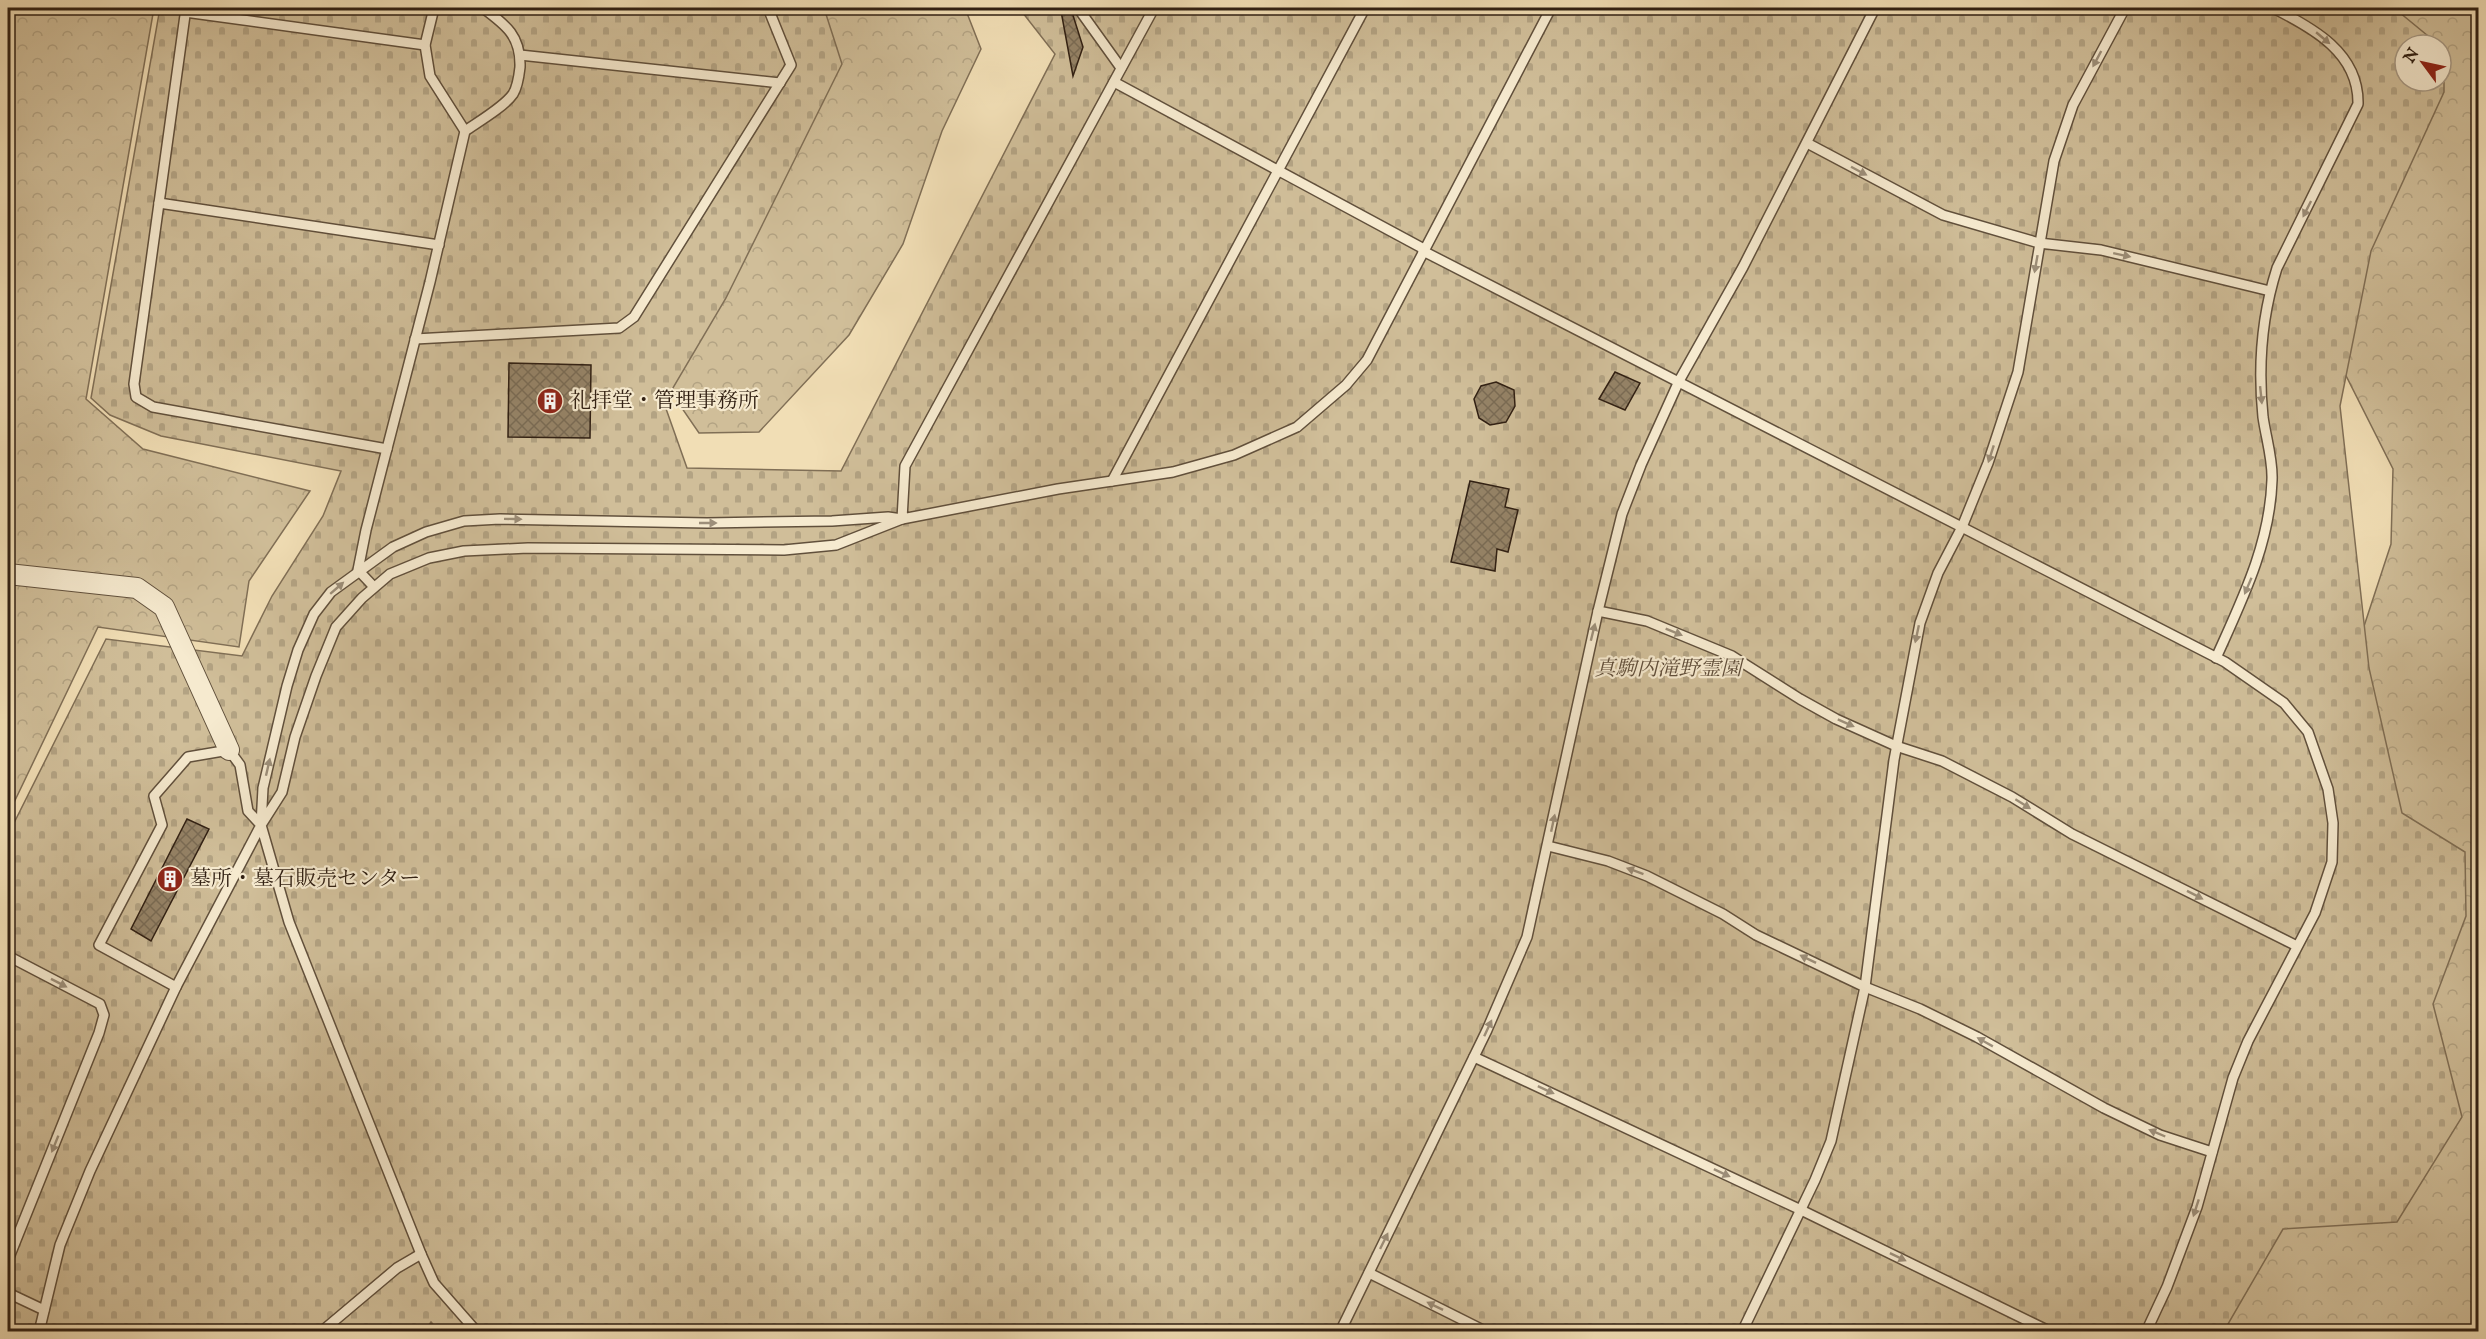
<svg xmlns="http://www.w3.org/2000/svg" width="2486" height="1339" font-family="'IM FELL English','Noto Serif JP',serif">
<style>
.forest{fill:url(#forest-crowns);stroke:#806f56;stroke-width:1.5;fill-rule:evenodd}
.cemetery{fill:url(#cemetery-stones);stroke:#806f56;stroke-width:1.5}
.building{fill:url(#building-cross-hatch);stroke:#312013;stroke-width:1.5}
.lines{fill:none;stroke-linecap:round;stroke-linejoin:round}
.service-casing{stroke:#61503c;stroke-width:12}
.minor-casing{stroke:#61503c;stroke-width:22}
.service{stroke:#f6eacf;stroke-width:9}
.minor{stroke:#f6eacf;stroke-width:20}
.oneway{fill:#9d8f7a}
.labels{text-anchor:middle;dominant-baseline:central;stroke-width:4.5;stroke-linejoin:round;paint-order:stroke}
.poi-label{font-size:21px;fill:#312013;stroke:#f6eacf;text-anchor:start}
.park-label{font-size:21px;font-style:italic;fill:#614f3b;stroke:#f6eacf}
</style>
<defs>
<pattern id="forest-crowns" width="20" height="18" patternUnits="userSpaceOnUse" patternTransform="scale(1.5)"><rect width="20" height="18" fill="#d0be99"/><path d="M2 6a3 3 0 1 1 6 0M12 15a3 3 0 1 1 6 0" fill="none" stroke="#b3a383"/></pattern>
<pattern id="cemetery-stones" width="16" height="16" patternUnits="userSpaceOnUse" patternTransform="scale(1.5)"><rect width="16" height="16" fill="#d0be99"/><path d="M2 7V4a2 2 0 0 1 4 0v3zM10 15v-3a2 2 0 0 1 4 0v3z" fill="#b3a383"/></pattern>
<pattern id="building-cross-hatch" width="8" height="8" patternUnits="userSpaceOnUse" patternTransform="scale(1.5)"><rect width="8" height="8" fill="#958367"/><path d="M0 0l8 8M0 8l8-8" fill="none" stroke="#7a6b54"/></pattern>
</defs>
<rect width="100%" height="100%" fill="#f1deb5"/>
<filter id="stains"><feTurbulence type="fractalNoise" baseFrequency=".00333" numOctaves="4"/><feColorMatrix values="0 0 0 0 .2 0 0 0 0 .09 0 0 0 0 .02 0 0 0 .5 -.17"/></filter>
<radialGradient id="worn" r=".72"><stop offset=".6" stop-color="#630" stop-opacity="0"/><stop offset="1" stop-color="#630" stop-opacity=".3"/></radialGradient>
<g class="forest">
<path d="M8,8h146l-68,391 57,50 167,42 -61,90 -10,66 -141,-20 -90,188z"/>
<path d="M810,8h155l16,41 -39,82 -39,113 -54,91 -90,97 -60,1 -22,-32 -9,-27z"/>
<path d="M2307,8h171v1323l-286,1 132,-584 67,-204 2,-75 -71,-141zM2405,45h36v36h-36z"/>
</g>
<path class="cemetery" d="M160,8h664l18,56 -116,234 -62,105 23,65 154,3 214,-417 -36,-46h1375l45,37h-34v36h36v-34l3,2v43l-73,159 -31,155 29,262 33,145 63,39 1,64 -33,88 29,113 -65,105 -114,7 -59,102 -1784,1 -9,-10 -7,10 -416,-1v-496l98,-196 136,17 30,-60 51,-80 18,-45 -180,-35 -51,-21 -19,-17z"/>
<g class="building">
<path d="M1071,9l12,38 -10,29 -12,-65z"/>
<path d="M509,363l82,2 -1,73 -82,-1z"/>
<path d="M1615,372l25,11 -15,27 -26,-11z"/>
<path d="M1496,382l18,8 1,16 -9,16 -16,3 -11,-7 -5,-19 7,-13z"/>
<path d="M1470,481l39,8 -4,18 13,3 -10,42 -11,-3 -2,22 -44,-9z"/>
<path d="M187,819l22,10 -58,112 -20,-12z"/>
</g>
<g class="lines">
<defs>
<g id="service">
<path d="M186,8l-52,376 2,13 17,10 234,42"/>
<path d="M1078,8l43,60"/>
<path d="M1154,8l-249,458 -3,53 156,-30 115,-17 61,-17 63,-28 49,-42 21,-25 184,-352"/>
<path d="M185,12l240,33"/>
<path d="M520,55l260,28"/>
<path d="M1114,82l310,167"/>
<path d="M465,131c13,-9 39,-24 48,-37 5,-8 6,-18 7,-27 1,-31 -14,-42 -37,-59"/>
<path d="M1807,143l136,72 96,28 62,7 169,41"/>
<path d="M159,203l280,42"/>
<path d="M1423,251l802,411 59,41 24,29 20,57 5,34 -1,39 -17,51 -67,128 -15,37 -36,129 -30,80 -21,45"/>
<path d="M415,339l204,-11 15,-11 157,-252 -23,-57"/>
<path d="M1112,481l253,-473"/>
<path d="M374,587l-16,-17 8,-40 64,-248 35,-151 -35,-55 -5,-31 9,-37"/>
<path d="M1598,611l49,10 85,35 68,43 36,20 60,27 46,15 70,36 60,37 225,112"/>
<path d="M2216,658c26,-58 54,-114 56,-178 1,-20 -6,-42 -9,-63 -5,-49 -1,-102 14,-149l81,-164c1,-51 -45,-76 -85,-96"/>
<path d="M1548,846l60,15 39,15 76,38 33,21 109,52 55,22 57,28 127,71 56,27 52,17"/>
<path d="M8,956l92,48 4,11 -5,18 -91,227"/>
<path d="M176,987l-77,-42 63,-120 -8,-29 34,-39 41,-7 11,15 8,46 13,14"/>
<path d="M1474,1057l327,153 250,122"/>
<path d="M1369,1273l118,59"/>
<path d="M8,1293l36,17"/>
<path d="M39,1332l21,-87 30,-74 86,-184 85,-162 21,-33 13,-55 21,-61 20,-49 26,-29 28,-24 39,-16 35,-7 64,-3 256,2 52,-5 66,-26 -14,-2 -56,4 -125,2 -207,-4 -36,2 -38,11 -33,15 -62,45 -17,22 -16,36 -11,36 -24,102 -2,37 28,97 132,332 13,29 43,49"/>
<path d="M321,1332l76,-64 24,-14"/>
<path d="M1340,1332l147,-302 40,-93 71,-326 24,-97 19,-49 38,-84 64,-114 132,-259"/>
<path d="M1742,1332l73,-152 16,-39 34,-154 29,-227 26,-137 18,-50 24,-46 26,-64 30,-91 36,-211 19,-56 52,-97"/>
</g>
<path id="minor" d="M8,574l129,14 27,19 65,143"/>
</defs>
<use href="#service" class="service-casing"/>
<use href="#minor" class="minor-casing"/>
<use href="#service" class="service"/>
<use href="#minor" class="minor"/>
</g>
<defs><path id="oneway-solid" d="M-6-.8H1V-3.2L6.5 0L1 3.2V.8H-6Z" transform="scale(1.5)"/></defs>
<g class="oneway">
<use href="#oneway-solid" transform="translate(2323 38) rotate(40)"/>
<use href="#oneway-solid" transform="translate(2097 59) rotate(118)"/>
<use href="#oneway-solid" transform="translate(1859 171) rotate(28)"/>
<use href="#oneway-solid" transform="translate(2307 209) rotate(117)"/>
<use href="#oneway-solid" transform="translate(2122 255) rotate(12)"/>
<use href="#oneway-solid" transform="translate(2036 264) rotate(100)"/>
<use href="#oneway-solid" transform="translate(2261 395) rotate(84)"/>
<use href="#oneway-solid" transform="translate(1991 454) rotate(108)"/>
<use href="#oneway-solid" transform="translate(513 519) rotate(1)"/>
<use href="#oneway-solid" transform="translate(708 523)"/>
<use href="#oneway-solid" transform="translate(2248 586) rotate(113)"/>
<use href="#oneway-solid" transform="translate(337 588) rotate(-41)"/>
<use href="#oneway-solid" transform="translate(1593 632) rotate(-76)"/>
<use href="#oneway-solid" transform="translate(1674 632) rotate(22)"/>
<use href="#oneway-solid" transform="translate(1917 634) rotate(102)"/>
<use href="#oneway-solid" transform="translate(1846 723) rotate(24)"/>
<use href="#oneway-solid" transform="translate(268 767) rotate(-77)"/>
<use href="#oneway-solid" transform="translate(2023 804) rotate(32)"/>
<use href="#oneway-solid" transform="translate(1553 823) rotate(-78)"/>
<use href="#oneway-solid" transform="translate(1635 871) rotate(-160)"/>
<use href="#oneway-solid" transform="translate(2195 895) rotate(27)"/>
<use href="#oneway-solid" transform="translate(1808 959) rotate(-154)"/>
<use href="#oneway-solid" transform="translate(59 983) rotate(27)"/>
<use href="#oneway-solid" transform="translate(1488 1028) rotate(-65)"/>
<use href="#oneway-solid" transform="translate(1985 1042) rotate(-151)"/>
<use href="#oneway-solid" transform="translate(1546 1090) rotate(25)"/>
<use href="#oneway-solid" transform="translate(2157 1133) rotate(-157)"/>
<use href="#oneway-solid" transform="translate(55 1144) rotate(112)"/>
<use href="#oneway-solid" transform="translate(1722 1173) rotate(25)"/>
<use href="#oneway-solid" transform="translate(2196 1208) rotate(108)"/>
<use href="#oneway-solid" transform="translate(1384 1241) rotate(-64)"/>
<use href="#oneway-solid" transform="translate(1898 1257) rotate(26)"/>
<use href="#oneway-solid" transform="translate(1435 1306) rotate(-154)"/>
</g>
<defs>
<symbol id="building-disc" viewBox="-11 -11 22 22"><circle r="9.5" fill="#8f2418" stroke="#f6eacf"/><path d="M-4-6H4V6H1V3H-1V6H-4ZM-2.5-4.3h1.7v1.8h-1.7ZM.8-4.3h1.7v1.8H.8ZM-2.5-1h1.7V.8h-1.7ZM.8-1h1.7V.8H.8Z" fill="#fff"/></symbol>
</defs>
<g fill-rule="evenodd">
<use href="#building-disc" x="535" y="386" width="30" height="30"/>
<use href="#building-disc" x="155" y="864" width="30" height="30"/>
</g>
<g class="labels">
<g class="poi-label">
<text x="570" y="401">礼拝堂・管理事務所</text>
<text x="190" y="879">墓所・墓石販売センター</text>
</g>
<g class="park-label">
<text x="1668" y="669">真駒内滝野霊園</text>
</g>
</g>
<rect width="2486" height="1339" fill="none" stroke="#f1deb5" stroke-width="30"/>
<rect x="9" y="9" width="2468" height="1321" fill="none" stroke="#312013" stroke-width="3"/>
<rect x="15" y="15" width="2456" height="1309" fill="none" stroke="#312013" stroke-width="1.5"/>
<g transform="translate(2423 63) rotate(303)"><circle r="28" fill="#f6eacf" stroke="#a79984" stroke-width="1.5"/>
<path d="M0-4.5L10 22L0 15L-10 22Z" fill="#8f2418"/>
<text y="-9" font-size="16" font-weight="bold" text-anchor="middle" fill="#312013">N</text>
</g>
<rect width="100%" height="100%" filter="url(#stains)"/>
<rect width="100%" height="100%" fill="url(#worn)"/>
</svg>
